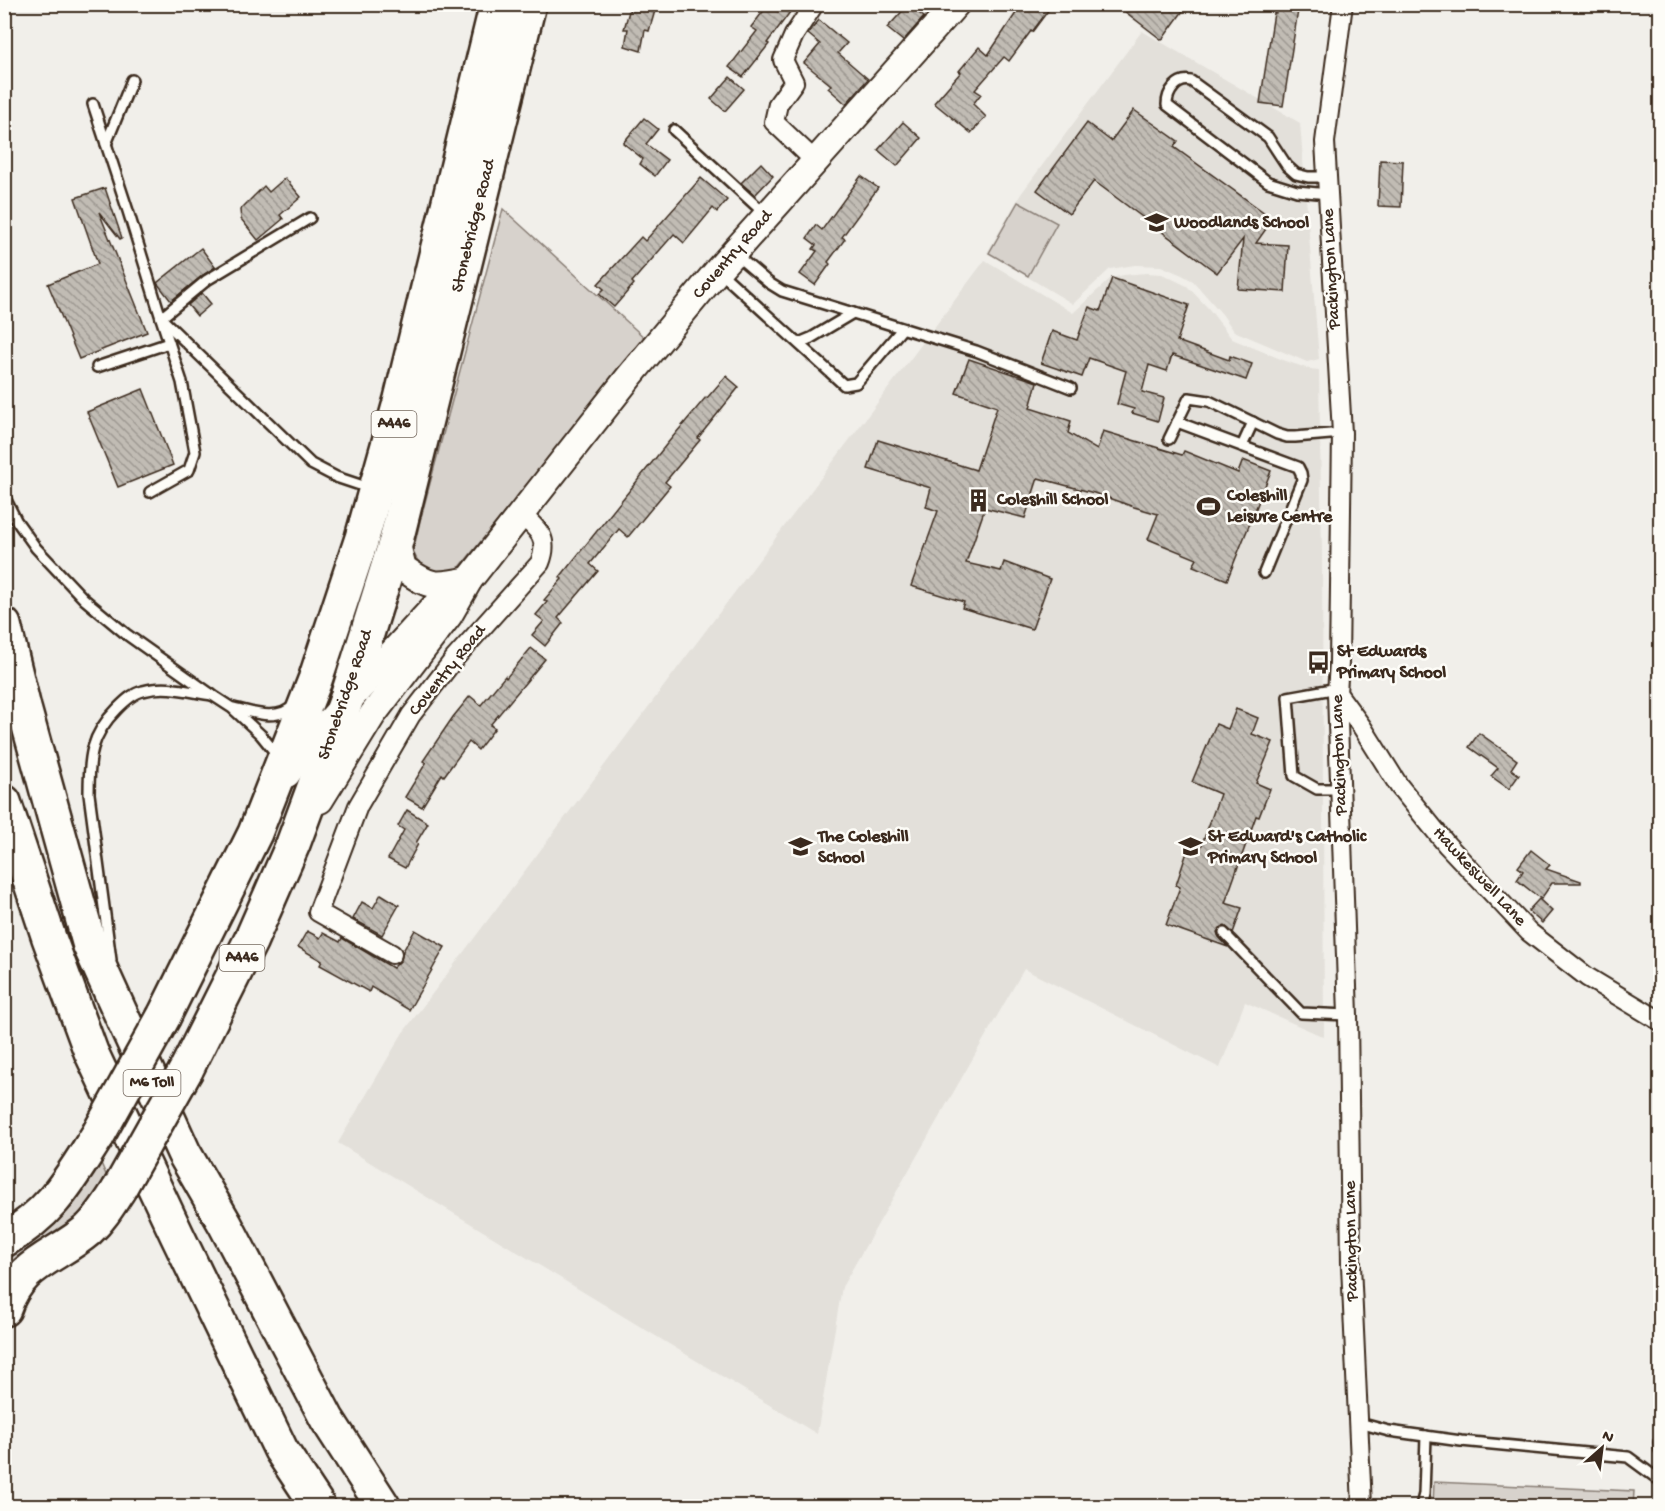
<svg xmlns="http://www.w3.org/2000/svg" width="1665" height="1511" font-family="'Gochi Hand',sans-serif">
<style>
.built{fill:#e3e0da}
.grass{fill:#d7d2cc;stroke:#897e75;stroke-width:1.5}
.building{fill:url(#building-back-hatch);stroke:#3b2a1e;stroke-width:1.5}
.lines{fill:none;stroke-linecap:round;stroke-linejoin:round}
.lane-casing{stroke:#3b2a1e;stroke-width:14}
.street-casing{stroke:#3b2a1e;stroke-width:22}
.secondary-casing{stroke:#3b2a1e;stroke-width:30}
.highway-casing{stroke:#3b2a1e;stroke-width:38}
.lane{stroke:#fdfcf7;stroke-width:9}
.street{stroke:#fdfcf7;stroke-width:18}
.secondary{stroke:#fdfcf7;stroke-width:26}
.highway{stroke:#fdfcf7;stroke-width:33}
.highway-bridge-casing{stroke:#3b2a1e;stroke-width:38;stroke-linecap:butt}
.highway-bridge{stroke:#fdfcf7;stroke-width:33}
.labels{text-anchor:middle;dominant-baseline:central;stroke-width:5;stroke-linejoin:round;paint-order:stroke}
.shield{fill:#fdfcf7;stroke:#75695f;stroke-width:1.5}
.shield-label{font-size:16px;font-weight:bold;fill:#3b2a1e}
.poi-label{font-size:18px;font-weight:bold;fill:#3b2a1e;stroke:#fdfcf7;text-anchor:start}
.street-label{font-size:18px;fill:#3b2a1e;stroke:#fdfcf7}
</style>
<defs>
<pattern id="building-back-hatch" width="6" height="6" patternUnits="userSpaceOnUse" patternTransform="scale(1.5)"><rect width="6" height="6" fill="#c1bcb4"/><path d="M-1 5l2 2M0 0l6 6M5-1l2 2" fill="none" stroke="#9e9992"/></pattern>
</defs>
<rect width="100%" height="100%" fill="#f1efea"/>
<filter id="ink" filterUnits="userSpaceOnUse"><feTurbulence type="fractalNoise" baseFrequency=".0167" numOctaves="2"/><feDisplacementMap in="SourceGraphic" scale="12" xChannelSelector="R" yChannelSelector="G"/><feConvolveMatrix kernelMatrix="1 2 1 2 8 2 1 2 1" color-interpolation-filters="sRGB"/></filter>
<g filter="url(#ink)">
<g class="built">
<path d="M1142,31l158,92 19,236 -12,3 -73,-31 -12,-17 -29,-33 -11,-6 -21,-9 -26,-1 -25,4 -37,35 -86,-51 34,-59z"/>
<path d="M985,260l88,53 38,-35 13,-3 22,-2 16,1 25,12 22,23 23,30 51,21 26,9 10,1 3,185 2,482 -79,-35 -25,66 -196,-99 -182,318 -25,147 -479,-291 64,-109z"/>
<path d="M4,1055l8,25 -4,69 -3,3z"/>
</g>
<g class="grass">
<path d="M1018,202l39,21 -29,53 -39,-23z"/>
<path d="M503,209l143,130 -186,228 -18,9 -18,-4 -11,-20 7,-31z"/>
<path d="M97,1154l13,30 -27,35 -78,62v-29z"/>
<path d="M1434,1482l200,9 -1,15h-200z"/>
</g>
<g class="building">
<path d="M631,4h26l-8,27 -4,-1 -4,21 -16,-5 3,-17h-4z"/>
<path d="M769,4h27l-29,39 2,1 -26,33 -14,-10 28,-36 -6,-4z"/>
<path d="M1022,4h31l-21,28 -1,-1 -22,30 -5,-4 -29,33 6,4 -8,10 13,13 -15,16 -37,-30 27,-31 -2,-1 20,-24 9,8z"/>
<path d="M1115,4h73l-26,36z"/>
<path d="M1277,4h22l-16,102 -23,-3 14,-90h2z"/>
<path d="M908,5l16,12 -21,24 -16,-13z"/>
<path d="M819,20l28,23 -9,10 30,26 -22,25 -18,-16 3,-3 -27,-22 16,-19 -12,-10z"/>
<path d="M730,77l14,12 -19,22 -14,-12z"/>
<path d="M1134,110l44,31 -4,6 99,72 -17,24 32,2 -3,47 -47,-3 5,-50 -26,34 -123,-92 -25,33 -32,-24 50,-67 24,18z"/>
<path d="M644,118l14,11 -12,15 21,16 -12,16 -15,-12 3,-5 -20,-16z"/>
<path d="M903,122l18,16 -24,28 -19,-16z"/>
<path d="M1380,160l23,1 -2,46 -23,-1z"/>
<path d="M761,163l12,13 -18,19 -14,-12z"/>
<path d="M861,176l17,12 -36,49 3,2 -17,23 2,2 -15,21 -15,-11 17,-23 -4,-2 3,-4 -9,-7 9,-13 6,5z"/>
<path d="M285,178l16,19 -21,18 3,4 -25,21 -17,-21 -1,-9 24,-24 5,6z"/>
<path d="M701,178l26,22 -10,12 -4,-4 -29,35 -10,-9 -42,48 2,2 -20,23 -15,-13 5,-5 -6,-5 43,-47 4,4z"/>
<path d="M105,188l17,50 -2,1 -21,-27 48,120 -68,27 -31,-75 50,-20 -23,-66z"/>
<path d="M201,248l14,19 -12,8 -32,26 -14,-18z"/>
<path d="M1112,278l77,27 -12,36 52,19 1,-4 22,8 -6,16 -74,-25 -5,16 -18,-6 -7,27 22,6 -6,23 -26,-8 2,-4 -17,-5 9,-33 -37,-13 -7,19 -41,-14 11,-32 25,9 12,-33 11,4z"/>
<path d="M202,293l9,11 -14,12 -9,-11z"/>
<path d="M969,359l68,23 -7,26 41,13 -3,12 29,17 6,-19 79,24 2,-4 54,22 5,-13 28,11 -44,109 -34,-14 4,-7 -49,-20 10,-25 -24,-7 -40,-14 -56,-15 -13,40 -40,-10 -19,55 35,8 3,-9 46,17 -18,50 -70,-21 2,-6 -53,-16 27,-75 -12,-4 5,-19 -63,-19 10,-29 98,30 21,-63 -41,-14z"/>
<path d="M726,376l13,11 -41,51 2,2 -35,42 5,4 -42,51 -9,-8 -29,35 8,7 -40,47 5,5 -18,23 -13,-11 12,-14 -8,-6 11,-13 -3,-2 18,-21 -2,-2 106,-132 40,-48 1,1z"/>
<path d="M143,389l30,76 -55,22 -31,-75z"/>
<path d="M531,648l14,11 -55,66 5,3 -17,22 -9,-8 -25,34 -2,-2 -20,33 -17,-10 21,-34 -3,-2 30,-44 17,-21 11,9 24,-29 1,2z"/>
<path d="M1236,709l22,9 -6,16 21,8 -17,41 14,6 -11,28 -3,-1 -31,87 17,5 -9,25 -8,-7 -5,2 -3,4 2,5 9,10 -62,-22 14,-38 -4,-2 13,-39 11,4 20,-56 -28,-12 24,-58 12,5z"/>
<path d="M1479,733l38,27 -6,9 8,6 -10,14 -18,-13 7,-8 -29,-21z"/>
<path d="M407,810l21,13 -12,20 2,1 -13,24 -17,-9 16,-29 -6,-4z"/>
<path d="M1531,850l19,15 -4,4 35,12v2h-29l-11,16 -24,-19 6,-9 -5,-4z"/>
<path d="M381,894l18,11 -17,30 -29,-16 9,-17 11,6z"/>
<path d="M1539,899l13,12 -10,12 -14,-12z"/>
<path d="M415,930l30,17 -36,63 -38,-23 -2,5 -49,-27 2,-4 -24,-14 9,-16 13,7 3,-5 17,9 2,-4 51,30 8,-8 2,-9z"/>
</g>
<g class="lines">
<defs>
<g id="lane">
<path d="M93,104l35,107 33,107 150,146 25,13 33,11"/>
<path d="M674,130l91,84"/>
<path d="M106,144l26,-64"/>
<path d="M1327,177h-19l-12,-3 -9,-8 -19,-29 -77,-56c-14,-3 -24,11 -24,24l101,77 29,9 31,3"/>
<path d="M736,255l33,28 13,8 194,60 95,37"/>
<path d="M720,272l124,113 12,-2 46,-54"/>
<path d="M799,343l12,-5 42,-25"/>
<path d="M97,367l72,-24"/>
<path d="M1177,422l121,45 3,6 1,7 -38,93"/>
<path d="M1169,439l20,-41 20,3 68,33 10,3h8l47,-4"/>
<path d="M1242,446l11,-24"/>
<path d="M150,492l39,-22 6,-18 -13,-70 -21,-64 46,-38 103,-62"/>
<path d="M4,496l12,24 20,28 48,51 42,35 86,61 20,13 29,27 17,21"/>
<path d="M1338,688l-50,9 6,79 23,13h24"/>
<path d="M234,708c19,5 46,14 61,-4"/>
<path d="M1224,933l77,80 47,2"/>
<path d="M111,960l-22,-166c0,-36 1,-58 28,-85 7,-7 16,-16 26,-18 23,-7 47,1 69,4"/>
<path d="M1359,1423l30,8 72,10 167,16 30,22 2,-7"/>
<path d="M1659,1442l1,8"/>
<path d="M1421,1506l3,-12 2,-58"/>
</g>
<g id="street">
<path d="M1343,4l-18,138 17,291 -3,230 -2,30 11,322 3,250 11,241"/>
<path d="M813,6l-19,29 -11,25 11,22 -16,22 -4,18 41,39"/>
<path d="M1337,693l25,34 37,59 48,59 82,87 58,45 73,44"/>
<path d="M392,954l-74,-42 40,-106 53,-91 44,-57 85,-95c10,-25 -2,-34 -20,-49"/>
</g>
<g id="secondary">
<path d="M396,541l7,27c28,20 32,19 66,12"/>
<path d="M287,774l16,-24 134,-146 8,-6"/>
<path d="M320,800l53,-86 76,-99 20,-35 160,-203 89,-107 238,-266"/>
</g>
<g id="highway">
<path d="M4,625l20,83 66,238 94,207 41,71 102,195 56,87"/>
<path d="M4,802l45,136 42,114 86,183 104,215 37,56"/>
<path d="M164,1016l91,-183 60,-153 47,-142 39,-139 96,-395"/>
<path d="M186,1070l65,-130 42,-96 53,-143 50,-160 133,-537"/>
<path d="M4,1240c49,-28 65,-60 94,-105"/>
<path d="M4,1309c15,-46 51,-51 84,-79 13,-12 22,-27 31,-41"/>
</g>
</defs>
<use href="#lane" class="lane-casing"/>
<use href="#street" class="street-casing"/>
<use href="#secondary" class="secondary-casing"/>
<use href="#highway" class="highway-casing"/>
<use href="#lane" class="lane"/>
<use href="#street" class="street"/>
<use href="#secondary" class="secondary"/>
<use href="#highway" class="highway"/>
<defs>
<g id="highway-bridge">
<path d="M98,1135l66,-119"/>
<path d="M119,1189l67,-119"/>
</g>
</defs>
<use href="#highway-bridge" class="highway-bridge-casing"/>
<use href="#highway-bridge" class="highway-bridge"/>
</g>
</g>
<defs>
<symbol id="school-bare" viewBox="-9 -9 18 18"><path d="M0-5L7-2L0 1L-7-2ZM-4 1L0 2.5L4 1V4Q0 6-4 4Z" fill="#3b2a1e" stroke="#fdfcf7" stroke-width="2.5" paint-order="stroke"/></symbol>
<symbol id="building-bare" viewBox="-9 -9 18 18"><path d="M-4-6H4V6H1V3H-1V6H-4ZM-2.5-4.3h1.7v1.8h-1.7ZM.8-4.3h1.7v1.8H.8ZM-2.5-1h1.7V.8h-1.7ZM.8-1h1.7V.8H.8Z" fill="#3b2a1e" stroke="#fdfcf7" stroke-width="2.5" paint-order="stroke"/></symbol>
<symbol id="stadium-bare" viewBox="-9 -9 18 18"><path d="M0-5a6.5 5 0 1 0 0 10a6.5 5 0 1 0 0-10ZM-3.5-1.8h7v3.6h-7Z" fill="#3b2a1e" stroke="#fdfcf7" stroke-width="2.5" paint-order="stroke"/></symbol>
<symbol id="bus-bare" viewBox="-9 -9 18 18"><path d="M-5-6H5V4H4V6H2V4H-2V6H-4V4H-5ZM-3.5-4V0h7V-4ZM-3.5 1.2v1.5H-2V1.2ZM2 1.2v1.5H3.5V1.2Z" fill="#3b2a1e" stroke="#fdfcf7" stroke-width="2.5" paint-order="stroke"/></symbol>
</defs>
<g fill-rule="evenodd">
<use href="#school-bare" x="1140" y="206" width="33" height="33"/>
<use href="#building-bare" x="962" y="484" width="33" height="33"/>
<use href="#stadium-bare" x="1192" y="490" width="33" height="33"/>
<use href="#bus-bare" x="1302" y="646" width="33" height="33"/>
<use href="#school-bare" x="784" y="830" width="33" height="33"/>
<use href="#school-bare" x="1174" y="830" width="33" height="33"/>
</g>
<g class="labels">
<g class="shield">
<rect x="371.5" y="411" width="45" height="26" rx="4.5"/>
<rect x="219.5" y="945" width="45" height="26" rx="4.5"/>
<rect x="123.5" y="1070" width="57" height="26" rx="4.5"/>
</g>
<g class="shield-label">
<text x="394" y="424">A446</text>
<text x="242" y="958">A446</text>
<text x="152" y="1083">M6 Toll</text>
</g>
<g class="poi-label">
<text x="1174" y="223">Woodlands School</text>
<text x="1227" y="496">Coleshill<tspan x="1227" dy="21">Leisure Centre</tspan></text>
<text x="997" y="500">Coleshill School</text>
<text x="1337" y="652">St Edwards<tspan x="1337" dy="21">Primary School</tspan></text>
<text x="818" y="837">The Coleshill<tspan x="818" dy="21">School</tspan></text>
<text x="1208" y="837">St Edward's Catholic<tspan x="1208" dy="21">Primary School</tspan></text>
</g>
<g class="street-label">
<text transform="translate(474 226) rotate(-76)">Stonebridge Road</text>
<text transform="translate(733 255) rotate(-49)">Coventry Road</text>
<text transform="translate(1332 269) rotate(-93)">Packington Lane</text>
<text transform="translate(448 671) rotate(-51)">Coventry Road</text>
<text transform="translate(346 695) rotate(-71)">Stonebridge Road</text>
<text transform="translate(1340 755) rotate(-92)">Packington Lane</text>
<text transform="translate(1479 877) rotate(47)">Hawkeswell Lane</text>
<text transform="translate(1352 1241) rotate(-91)">Packington Lane</text>
</g>
</g>
<rect width="1665" height="1511" fill="none" stroke="#fdfcf7" stroke-width="24"/>
<rect x="12" y="12" width="1641" height="1487" fill="none" stroke="#3b2a1e" stroke-width="2" filter="url(#ink)"/>
<g transform="translate(1602 1448) rotate(28)" stroke="#fdfcf7" stroke-width="4.5" paint-order="stroke">
<path d="M0-4.5L10 22L0 15L-10 22Z" fill="#3b2a1e"/>
<text y="-9" font-size="16" font-weight="bold" text-anchor="middle" fill="#3b2a1e">N</text>
</g>
</svg>
